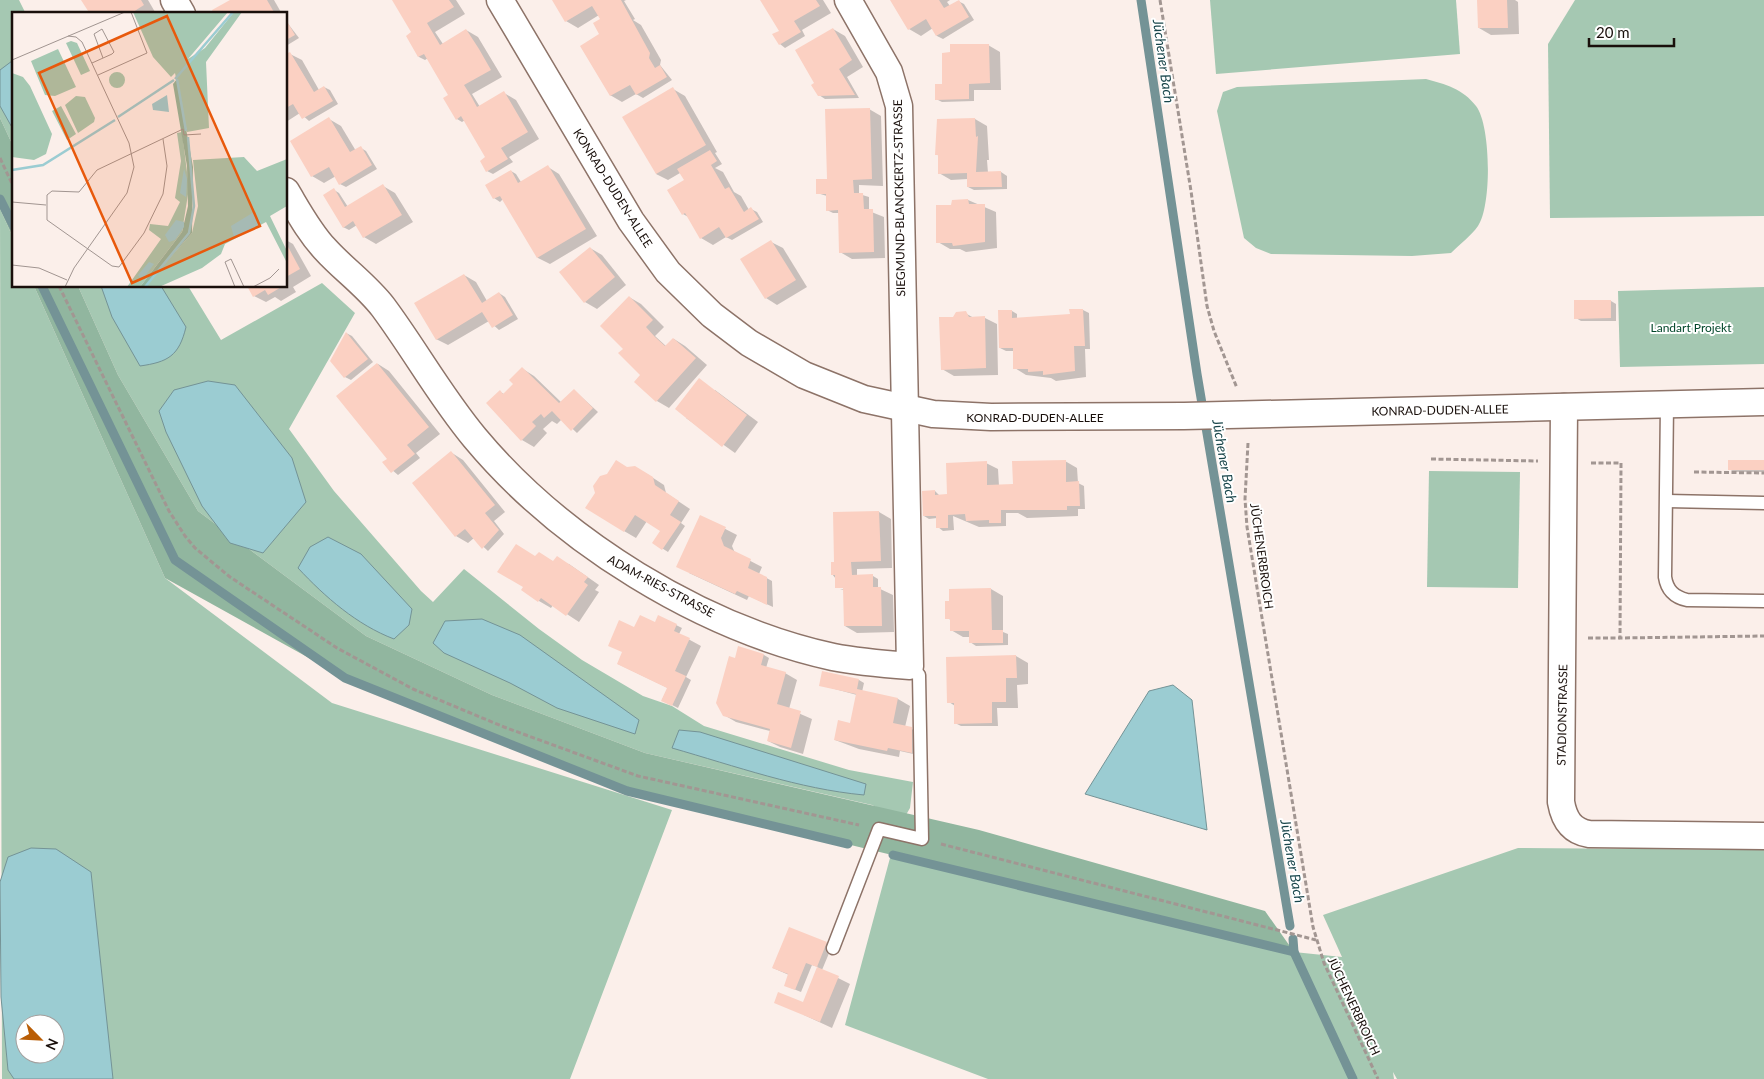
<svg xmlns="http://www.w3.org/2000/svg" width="1764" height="1079" font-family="Lato,sans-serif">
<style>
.green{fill:#a5c8b2;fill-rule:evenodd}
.forest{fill:#91b69f}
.water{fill:#9bccd2;stroke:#749396;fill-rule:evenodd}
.shadow{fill:#0003}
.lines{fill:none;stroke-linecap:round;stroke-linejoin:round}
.stream{stroke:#749396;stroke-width:9}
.building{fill:#fbd0c2}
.lane-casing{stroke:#8d7368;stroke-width:15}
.street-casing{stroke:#8d7368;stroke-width:29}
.path{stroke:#a29692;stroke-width:3;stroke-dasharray:5 2.5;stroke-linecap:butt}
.lane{stroke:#fff;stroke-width:12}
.street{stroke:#fff;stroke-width:26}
.labels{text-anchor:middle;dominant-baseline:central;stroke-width:4;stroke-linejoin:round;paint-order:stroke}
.street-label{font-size:12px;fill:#190f0b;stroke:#fff}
.park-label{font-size:12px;fill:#004629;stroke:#fff}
.water-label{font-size:14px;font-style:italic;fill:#18454a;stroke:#fff}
.inset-river{fill:none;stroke:#9bccd2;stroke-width:2.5}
.inset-road{fill:none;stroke:#a19591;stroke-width:1}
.view{fill:#e8590c;fill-opacity:0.15;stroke:#e8590c;stroke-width:2.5}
.inset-edge{fill:none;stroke:#190f0b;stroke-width:2.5}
</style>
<rect width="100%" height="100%" fill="#fbefea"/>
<g class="green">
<path d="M0,0h19l7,14h-12v134l-14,-30z"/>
<path d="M1210,0h246l4,54 -244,20z"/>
<path d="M1575,0h189v216l-214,2 -2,-174z"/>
<path d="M1426,79c19,5 37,10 50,27 15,19 16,100 2,120 -7,10 -19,19 -27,27l-39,3 -141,-2 -15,-6 -12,-10 -27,-127 6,-19 14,-5z"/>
<path d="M0,209l14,31v46h20l131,292 167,125 340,107 -102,269h-568zM25,1024h30v30h-30z"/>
<path d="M322,283l33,30 -66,116 45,62 87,100 12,11 31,-33 75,60 43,31 61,36 29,10 32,20 145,44 64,12 -3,26 -7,12 -31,-15 -227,-52 -153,-58 -126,-59 -168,-125 -80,-136 -40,-89h110l33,54z"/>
<path d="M1764,287v77l-144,3 -2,-76z"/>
<path d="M1429,471l91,1 -2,116 -91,-1z"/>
<path d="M1518,848l246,2v229h-367l-4,-7 1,7h-406l-143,-54 45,-167 404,94 48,5 -19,-42z"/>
</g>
<g class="forest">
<path d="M0,118l14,30v92l-14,-31z"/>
<path d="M34,286h44l40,89 80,136 168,125 126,59 153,58 334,77 286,81 29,41 -667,-161 -282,-113 -180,-100z"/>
</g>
<g class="water">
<path d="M12,61l2,1v69l-14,-25v-36z"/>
<path d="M101,286h60l25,41c-7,29 -18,35 -46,39l-28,-49z"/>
<path d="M208,381l27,4 57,73 14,44 -43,51 -33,-10 -28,-37 -36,-74 -7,-21 15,-21z"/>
<path d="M328,537l33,17 51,55 -3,16 -15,14c-37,-14 -69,-42 -96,-71l12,-21z"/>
<path d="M482,619l38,16 119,85 -4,14 -78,-26 -47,-25 -66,-30 -11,-10 12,-22z"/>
<path d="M1173,685l19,15 15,130 -122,-36 64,-103z"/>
<path d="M679,730l21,2 166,52 -2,11c-65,-6 -129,-29 -192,-47z"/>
<path d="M31,848l25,1 35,23 22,207h-99l-6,-9 -7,-73 -1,-115 8,-25zM25,1024h30v30h-30z"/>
</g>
<g class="shadow">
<path d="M83,0h65l7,12 -64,2z"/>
<path d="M232,0h42l8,14h-67z"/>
<path d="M394,0h62l9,14 -30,18 8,12 23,-14 12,7 24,40 -30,17 8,13 24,-14 12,7 23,39 -30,18 4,5 -20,12 -6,-3 1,-14 -23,-37 -3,2 -5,-3 -6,-24 -23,-37 -3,2 -6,-3 -11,-21 5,-3z"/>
<path d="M554,0h72l-2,1 11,18 -2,1 8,5 20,35 -1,5 12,15 -29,18 -7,-4 -14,8 -12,-7 -8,-76 -3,-4 -21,13 -12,-7z"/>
<path d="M762,0h61l8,13 -29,17 3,6 -20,12 -5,-4v-13z"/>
<path d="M893,0h57l-3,2 3,4 8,-5 6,3 10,16 -31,19 -6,-3 -4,-8 -12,8 -12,-7z"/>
<path d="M1479,0h36l3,2 1,32 -28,1 -12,-7z"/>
<path d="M286,21l13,17 -13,8z"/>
<path d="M833,29l12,7 18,31 -16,10 12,21 -34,1 -6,-4 -3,-11z"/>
<path d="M988,45l12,7 1,38h-27v11l-32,1 -6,-3 7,-14z"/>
<path d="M290,54l12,6 17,30 5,-3 6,3 8,14 -29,17 -9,-8 -14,9v-66z"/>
<path d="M673,89l12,7 32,56 -2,1 7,11 -7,4 8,4 11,20 7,4 8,14 2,-1 6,3 6,10 -31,18 -6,-3 -13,8 -12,-7 -11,-20 -7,-4 4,-34 -7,-7 -12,7 -12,-6z"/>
<path d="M869,109l12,7 2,70 -24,-1v9l10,3v14l15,6 1,41 -33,1 -12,-7 -1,-39h-6l-6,-3v-14l-10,-3 15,-12z"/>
<path d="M329,119l12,7 15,25 5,-3 5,3 11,18 -31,18 -6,-3 -4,-8 -12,7 -12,-7z"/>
<path d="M975,119l12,7 2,34h-2l1,13 13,-1 6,4v13l-33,1 -6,-3v-8l-17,1 -12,-7v-17l-3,-2z"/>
<path d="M548,167l11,7 38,62 -47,28 -12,-6 -35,-59 -3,3 -6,-4 17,-27 5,3 5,8z"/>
<path d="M383,186l12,7 18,29 -37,22 -12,-7 -7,-12 -8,5 -6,-3 -9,-37 5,3 9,14z"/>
<path d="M968,200l28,12 1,36 -31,4 -6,-3h-10l-12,-7 15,-36z"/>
<path d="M286,240l7,4 18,32 -18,11 3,5 -15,9 -6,-4 -9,5 -12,-6 -5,-10h37z"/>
<path d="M771,242l12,6 24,39 -30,18 -11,-7z"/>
<path d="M590,248l12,7 24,30 -29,24 -12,-7z"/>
<path d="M464,275l12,7 11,19 12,-8 6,4 13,22 -19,11 -10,-9 -41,24 -12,-6z"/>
<path d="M629,297l12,7 23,23 -9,9 12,11 7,-8 11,7 22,19 -38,43 -12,-7 -21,-19 6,-8 -18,-25z"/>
<path d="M1611,301l5,3v17h-35l-5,-3z"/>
<path d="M1071,310h12l6,3 1,36h-5l1,28 -30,4 -5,-3 -25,-3 -11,-7 -1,-17h-8l-6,-3 12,-37 5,3v5l54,-4z"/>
<path d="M965,313l9,5h11l12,6 1,51 -44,1 -12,-7 12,-51z"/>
<path d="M346,333l6,3 21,26 -22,18 -6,-3z"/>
<path d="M378,364l11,7 51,63 -24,19 4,5 -22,17 -14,-12 5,-4z"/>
<path d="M523,369l11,7 28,27 12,-13 24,22 -21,21 -15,-14 -5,5 -5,-3 -9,8 4,4 -13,14 -12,-7 -18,-18 -4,-30 4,2 11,-10z"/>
<path d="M715,390l43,32 -23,31 -49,-35z"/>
<path d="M452,453l11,7 42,52 -11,9 10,13 -16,17 -14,-13 -6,5 -12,-7z"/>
<path d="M1065,461l12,7 1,15 6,3 1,23h-7v7l-51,2 -9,-5h-12v13l-27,1 -26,-11 1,14 -11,1 -5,-4 -1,-9 -8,1 -5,-3 11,-25 5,5 7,-1 39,-32 12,6 1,17h15z"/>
<path d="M1764,462v10h-30l-5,-3z"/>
<path d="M628,468l19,6 17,11 2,8 24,16 -9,14 4,3 -17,26 -14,-9 8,-12 -15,-10 -11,17 -12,-7z"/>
<path d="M879,512l12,7 1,49 -35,1v7h16l5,3v9l15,7 1,37 -37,1 -12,-7 -1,-36 -4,-1h4l-12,-15 3,-10z"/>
<path d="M700,516l37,19 -5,11 3,7 27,14 -3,7 13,7 1,26 -24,-11 -2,4 -58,-27z"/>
<path d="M536,558l33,6 30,21 -4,5 4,2 -20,30 -26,-17 -2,3 -12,-7z"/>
<path d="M991,589l12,7v36l5,2v11l-32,1 -6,-4v-5h-7l-12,-7v-10l-4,-2z"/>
<path d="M656,623l20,2 6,3 -3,6 22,12 -15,31 5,3 -13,28 -16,-8 6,-12 -50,-24 17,-35z"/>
<path d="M739,648l25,7 5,3 -3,10 19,5 12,7 -8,29 23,10 -9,35 -23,-7 -12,-6 2,-10 -34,-9 -12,-7z"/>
<path d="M1016,656l12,7v21l-11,1 1,23h-21l1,18h-37l-6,-3v-17l-6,-4z"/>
<path d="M859,680l5,3 -2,9 36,7 12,7 -5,21 12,4 1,24 -18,-4 -1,6 -40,-8 -24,-9 16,-16 6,-29 -37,-10z"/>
<path d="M826,943l6,3 -10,24 28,14 -18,44 -28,-13v-11l14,-37 -6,-2 -11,27 -10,-4 -2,-13 -16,-7z"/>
</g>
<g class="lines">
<g class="stream">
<path d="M1141,0l56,374 93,552"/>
<path d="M0,199l14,28"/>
<path d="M42,286l133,274 170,118 282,113 221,53"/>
<path d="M893,855l401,97"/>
<path d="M1293,939l1,13 59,127"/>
</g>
</g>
<g class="building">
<path d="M81,0h60l3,5 -14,9h-40z"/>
<path d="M230,0h37l8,14h-61l-2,-4z"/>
<path d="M392,0h57l5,7 -27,16 13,22 26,-16 13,20 12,21 -27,15 7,11 6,11 27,-16 24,41 -27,16 7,11 -22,13 -6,-11 5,-4 -24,-41 -5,4 -13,-22 5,-3 -24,-41 -6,3 -12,-21 5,-4z"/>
<path d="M552,0h69l29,53 -1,5 6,10 5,-3 7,12 -31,18 -6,-10 -20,11 -30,-50 19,-12 -6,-11 7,-4 -8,-13 -27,16z"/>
<path d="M760,0h56l4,6 -26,15 7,11 -22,13 -7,-11 7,-3z"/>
<path d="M890,0h49l5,8 15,-8 10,17 -33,19 -10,-17 -18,11z"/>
<path d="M1477,0h30l1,28h-30z"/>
<path d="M288,23l7,12 -9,5v-16z"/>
<path d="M833,28l19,32 -13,9 16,26 -37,1 -7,-11 3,-2 -19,-33z"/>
<path d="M950,44h39l1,39 -21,1v15l-34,1v-16h7v-31l8,-1z"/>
<path d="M290,52l24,40 10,-6 9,15 -31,18 -9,-15 -7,4v-54z"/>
<path d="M673,87l33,58 -50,29 -34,-57z"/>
<path d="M870,108l2,71 -19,1 1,13h9l1,16h9l1,43 -35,1 -1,-43 -12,1v-17h-10v-15h11l-2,-70z"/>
<path d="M329,117l21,35 11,-6 11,19 -33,20 -10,-18 -18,10 -21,-36z"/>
<path d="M975,118l1,19 2,-1 -2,36 25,-1 1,16h-35v-14l-29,1v-19h-3l2,-36z"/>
<path d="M710,150l7,11 -6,4 14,24 4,-2 15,25 7,-5 8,12 -33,19 -7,-11 -19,12 -15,-26 -3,2 -15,-25 17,-10 -7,-11z"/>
<path d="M548,165l38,64 -49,29 -37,-62 -7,3 -8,-14 26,-15 7,13z"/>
<path d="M383,184l19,31 -39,23 -10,-17 -10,7 -20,-33 11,-7 11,19z"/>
<path d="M968,199l1,5h16v38l-32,4 -1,-3h-16v-38h15l1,-5z"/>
<path d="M771,240l25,40 -31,19 -25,-40z"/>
<path d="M286,243l14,26 -14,8z"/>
<path d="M590,247l25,30 -31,26 -25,-31z"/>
<path d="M464,274l18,29 17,-11 14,23 -21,13 -10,-16 -46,28 -22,-37z"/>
<path d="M247,286h36l-15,9 -3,-5 -12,7z"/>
<path d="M629,296l24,24 -7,7 9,10 10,9 8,-8 23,20 -40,44 -22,-20 6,-7 -22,-22 5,-4 -23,-23z"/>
<path d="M1574,300h37v18l-37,1z"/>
<path d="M1069,309h14l2,37h-11l1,25 -32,4v-4l-15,1v-3h-15v-21h-14l-1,-38h14v8l58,-4z"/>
<path d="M966,311l3,6 16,-1 1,52 -45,2 -2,-53h14l3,-5z"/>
<path d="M346,332l22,27 -24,19 -14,-17z"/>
<path d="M377,363l52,64 -22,18 8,9 -24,19 -9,-11 5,-3 -51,-63z"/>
<path d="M522,367l37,36 15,-14 19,19 -22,23 -19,-20 -8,7 -3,-4 -9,8 4,4 -15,15 -35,-38 14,-13 3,4 10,-10 -4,-4z"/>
<path d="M699,378l48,37 -25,32 -47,-38z"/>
<path d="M451,451l44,54 -10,8 14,17 -17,19 -17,-20 -10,8 -43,-54z"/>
<path d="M616,460l11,7 8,-1 18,11 2,8 24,16 -9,14 11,7 -19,28 -10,-7 8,-12 -25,-16 -11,17 -39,-24 10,-15 -2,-7 7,-10 7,-2z"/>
<path d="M1066,460v22l13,-1 1,25h-13v4h-66v13h-12v-3l-23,1 -1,-7 -17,1v13h-12v-12h-13l-1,-25 13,-1v5l12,-1 -1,-31 41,-2v24l26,-1 -1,-23z"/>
<rect x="1728" y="460" width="36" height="10"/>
<path d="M879,511l2,50 -30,1 1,13 21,-1v13h8l1,39h-38l-1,-38h-8v-13h-4v-13h3l-1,-50z"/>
<path d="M700,515l26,12 -5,11 3,8 27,13 -3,9 19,9v28l-30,-14 -2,3 -59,-27z"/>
<path d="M516,544l19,12 4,-4 14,9 4,-5 31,21 -4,5 4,3 -22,31 -25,-18 -3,4 -17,-12 2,-3 -26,-15z"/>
<path d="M991,588l1,42h11v13h-34v-12h-19v-12h-5v-18h4v-12z"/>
<path d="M640,615l15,7 3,-7 19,9 -3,7 16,7 -15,33 11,5 -14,30 -11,-5 6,-13 -50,-24 5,-12 -14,-6 11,-26 15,7z"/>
<path d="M738,646l26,8 -3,11 25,7 -9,32 24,7 -10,37 -24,-7 3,-12 -47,-13 -7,-13 13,-47 6,2z"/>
<path d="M1016,655l1,23h-11v24h-14v21l-38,1v-21h-7l-1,-46z"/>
<path d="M822,671l37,8 -2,10 41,9 -5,25 19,4v26l-24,-5 -1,3 -53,-11 4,-20 12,3 6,-29 -37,-8z"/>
<path d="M789,927l38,15 -10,25 -11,-4 -11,27 -11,-4 4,-12 -16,-6z"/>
<path d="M817,967l22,9 -19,46 -46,-19 4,-11 25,10z"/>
</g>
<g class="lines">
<defs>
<g id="lane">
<path d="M1667,404l-2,173c2,13 9,20 22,23l77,1"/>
<path d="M1667,501l97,2"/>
<path d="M833,948l46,-119 43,10 -3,-164 -9,-9"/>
</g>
<g id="street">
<path d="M174,0l8,14"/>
<path d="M500,0l131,221 37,51 44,43 37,28 55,32 60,24 69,15 58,3 193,-1 580,-14"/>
<path d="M286,191c12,20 23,41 39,58 18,20 41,36 58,58 32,43 57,89 92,131 86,103 226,190 358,219 25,5 51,7 77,9l-11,-560 -10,-34 -41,-72"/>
<path d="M1564,407l-3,395c3,17 10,29 28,32l175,2"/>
</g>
</defs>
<use href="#lane" class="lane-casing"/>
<use href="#street" class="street-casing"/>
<g class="path">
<path d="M1160,0l31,191 16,115 7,25 23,57"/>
<path d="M0,158l14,30"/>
<path d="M59,286l110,225 16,25 10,12 35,29 107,71 76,41 91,38 134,49 221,49"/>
<path d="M1248,443l-3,56 2,28 66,400 11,36 54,116"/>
<path d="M1431,459l107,2"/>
<path d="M1591,463h30l-1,175 144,-2"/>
<path d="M1694,472l70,1"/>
<path d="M1588,638h32"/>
<path d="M941,844l375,96"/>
</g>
<use href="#lane" class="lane"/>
<use href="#street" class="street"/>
</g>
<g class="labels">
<g class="street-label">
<text transform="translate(613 188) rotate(58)">KONRAD-DUDEN-ALLEE</text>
<text transform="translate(899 198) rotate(-91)">SIEGMUND-BLANCKERTZ-STRASSE</text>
<text transform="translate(1440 410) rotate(-1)">KONRAD-DUDEN-ALLEE</text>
<text x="1035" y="417">KONRAD-DUDEN-ALLEE</text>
<text transform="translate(1262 556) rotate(82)">JÜCHENERBROICH</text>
<text transform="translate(661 586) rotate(28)">ADAM-RIES-STRASSE</text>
<text transform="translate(1562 715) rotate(-89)">STADIONSTRASSE</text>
<text transform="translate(1354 1006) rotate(65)">JÜCHENERBROICH</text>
</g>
<g class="park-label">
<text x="1691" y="327">Landart Projekt</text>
</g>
<g class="water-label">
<text transform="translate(1164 61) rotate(82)">Jüchener Bach</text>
<text transform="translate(1225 461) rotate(80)">Jüchener Bach</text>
<text transform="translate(1293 861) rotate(80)">Jüchener Bach</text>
</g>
</g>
<g transform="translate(12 12)">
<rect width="275" height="275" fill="#fbefea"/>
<path d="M121,0h95l-40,47 17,-11 29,-36h8l-36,50 3,66 -22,4 -12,-59 -4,4 -18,-20zM59,29l6,2 13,28 -9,4 -15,-32zM46,37l18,38 -21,9 -10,-1 -14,-34zM97 68a8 8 0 1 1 16 0a8 8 0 1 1-16 0ZM0,61l11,4 7,9 22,48 -6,20 -12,6 -22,-3zM64,84l9,1 10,21 -1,4 -16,11 -13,-28zM49,94l15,28 -9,6 -15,-29zM170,120l7,56 -7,44 -42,55h-13l34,-48 -12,-9 1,-6 18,2 12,-24 -5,-4 6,-37 -4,-28zM232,145l13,14 30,-12v47l-17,10 17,35v12l-21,-41 -41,22 -4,10 -19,14 -43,19h-15l48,-54 6,-27 -5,-46z" fill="#a5c8b2"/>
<path d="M165,67l16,88 -1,66 -48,54h-4l42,-55 6,-26 -1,-40 -14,-82z" fill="#91b69f"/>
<path d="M155,83l2,17 -16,-2 -1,-6zM172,157l3,10 -1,18 -6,-4zM242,200l7,10 -2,3 -25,12 -3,-11zM164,208l8,2v5l-9,13 -6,2 -4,-7zM137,250l5,2 -12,16 -4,-5z" fill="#9bccd2"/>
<path class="inset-river" d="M163,67l58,-67M165,67l9,52M106,105l56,-37M0,158l31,-5 72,-45M133,275l44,-54 5,-27 -6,-69"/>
<path class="inset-road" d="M0,48l113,-48M80,51l20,-9 2,-2 -12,-23 -8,5 9,24M86,63l49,-22 -16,-41M151,127l4,27 -4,28 -19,39 -25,34 -7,-1 -65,-46v-25l5,-4 27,1 18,-22 86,-41 1,6 17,-1M0,190l34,3M0,253l27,3 28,12M53,275l9,-19 53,-75 7,-26 -5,-24 -47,-101 -6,-5 -8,-1M223,275l-10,-25 6,-3 13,28M241,275l17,-9 9,-9"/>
<path class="view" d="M155,4l93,210 -128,57 -93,-210z"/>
<rect width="275" height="275" class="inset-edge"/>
</g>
<g transform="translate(40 1039) rotate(114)"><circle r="24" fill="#ffffff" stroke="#a39f9d"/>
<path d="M0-4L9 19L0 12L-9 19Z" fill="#b95d05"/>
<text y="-8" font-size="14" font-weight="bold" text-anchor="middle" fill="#190f0b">N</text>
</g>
<path d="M1589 38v8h85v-8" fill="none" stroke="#190f0b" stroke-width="2.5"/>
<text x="1596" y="38" font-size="15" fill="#190f0b" stroke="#ffffff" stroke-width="4" paint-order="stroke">20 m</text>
</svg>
